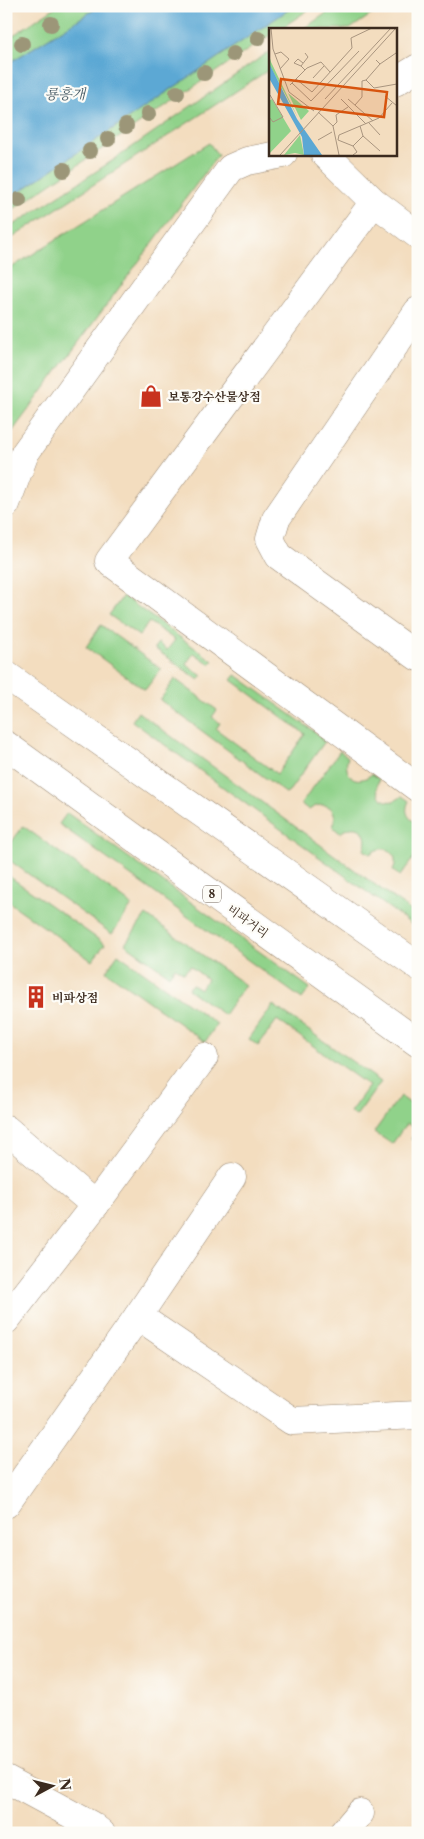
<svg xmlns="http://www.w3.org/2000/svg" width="424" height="1839" font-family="'Libre Caslon Text','Noto Serif KR',serif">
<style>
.green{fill:#90d28a;stroke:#667e54}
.water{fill:#5ba8d4;stroke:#4b6979}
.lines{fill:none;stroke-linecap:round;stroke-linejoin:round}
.street-casing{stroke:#97846e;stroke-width:29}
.secondary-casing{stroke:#97846e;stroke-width:29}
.primary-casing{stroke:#97846e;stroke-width:29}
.street{stroke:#fff;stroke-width:28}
.secondary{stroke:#fff;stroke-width:28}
.primary{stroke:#fff;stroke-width:28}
.tree{fill:#9c9678}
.labels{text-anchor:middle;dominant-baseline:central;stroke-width:4.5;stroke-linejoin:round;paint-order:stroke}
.shield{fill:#fdfcf7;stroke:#75695f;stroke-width:1}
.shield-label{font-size:11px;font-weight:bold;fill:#3b2a1e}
.poi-label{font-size:12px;font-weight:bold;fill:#3b2a1e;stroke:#fdfcf7;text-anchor:start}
.street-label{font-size:12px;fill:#3b2a1e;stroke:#fdfcf7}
.water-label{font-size:14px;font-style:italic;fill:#485c67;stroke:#fdfcf7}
.inset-road{fill:none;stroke:#a9957f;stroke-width:1}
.view{fill:#d7540e;fill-opacity:0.15;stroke:#d7540e;stroke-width:2.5}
.inset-edge{fill:none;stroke:#3b2a1e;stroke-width:2.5}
</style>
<rect width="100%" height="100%" fill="#fdfcf7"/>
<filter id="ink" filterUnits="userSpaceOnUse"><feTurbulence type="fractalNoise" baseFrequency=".02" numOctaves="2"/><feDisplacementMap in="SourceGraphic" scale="10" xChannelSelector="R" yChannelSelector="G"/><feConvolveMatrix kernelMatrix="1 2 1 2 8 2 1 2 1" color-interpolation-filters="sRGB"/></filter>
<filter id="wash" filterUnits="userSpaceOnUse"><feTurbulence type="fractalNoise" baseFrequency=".0096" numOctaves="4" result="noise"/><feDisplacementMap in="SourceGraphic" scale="20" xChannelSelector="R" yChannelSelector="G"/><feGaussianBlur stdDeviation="1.12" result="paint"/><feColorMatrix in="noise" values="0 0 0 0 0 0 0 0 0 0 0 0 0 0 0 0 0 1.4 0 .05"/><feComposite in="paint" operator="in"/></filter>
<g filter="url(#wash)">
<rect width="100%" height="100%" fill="#f3ddbf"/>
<g class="green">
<path d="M57,6h43l-94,59v-25z"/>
<path d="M294,6h20l-34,23h-10v6l-264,179v-13z"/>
<path d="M337,6h47l-34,23h-47z"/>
<path d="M270,51v18l-264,173v-12l109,-71z"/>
<path d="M209,143l9,12 -212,285v-169z"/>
<path d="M123,596l90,65 -3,3 -16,-11 -8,11 16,12 -3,4 -45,-32 4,-5 9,7 8,-10 -26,-18 -10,14 -30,-21z"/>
<path d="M101,625l60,44 -16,21 -59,-43z"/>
<path d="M236,675l90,65 -39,54 -127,-94 15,-21 42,31 -5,7 8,6 -4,6 61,45 28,-40 -73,-54z"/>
<path d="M138,712l280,204v13l-286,-208z"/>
<path d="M340,751l8,6c-6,18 8,30 24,17l7,5c-7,18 9,30 23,17l7,5c-5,10 -2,18 9,22v29l-18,24 -7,-5c8,-19 -8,-29 -23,-17l-6,-4c7,-19 -8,-29 -24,-17l-7,-6c7,-18 -8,-29 -24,-17l-8,-6z"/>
<path d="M67,813l243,175 -8,11 -243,-175z"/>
<path d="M23,826l109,79 -20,29 -106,-76v-8z"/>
<path d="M6,874l99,70 -13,17 -86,-61z"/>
<path d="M146,915l99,70 -21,30 -36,-26 4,-5 8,5 7,-10 -17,-13 -6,7 -9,-6 -6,8 -44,-31z"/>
<path d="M118,954l99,70 -12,18 -99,-71z"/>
<path d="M273,1005l108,77 -25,34 -6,-4 19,-26 -92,-66 -19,26 -9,-7z"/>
<path d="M400,1096l18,13v35l-7,-5 6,-9 -10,-7 -15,21 -18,-12z"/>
</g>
<path class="water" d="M100,6h194l-288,195v-136z"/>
</g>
<g filter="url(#ink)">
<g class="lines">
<defs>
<g id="street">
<path d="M325,154l49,48 44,33"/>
<path d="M374,202l-265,359 309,227"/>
<path d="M418,311l-142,208 -6,20 9,17 139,101"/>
<path d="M6,1129l89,76"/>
<path d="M138,1316l154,105 126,-6"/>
<path d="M6,1320l89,-115 109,-148"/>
<path d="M6,1504l132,-188 94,-139"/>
<path d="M6,1779l85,46 10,8"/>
<path d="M343,1833l17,-20"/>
</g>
<g id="secondary">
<path d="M395,82l23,-14"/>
<path d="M6,504l19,-51 206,-285 16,-7 36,-7"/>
</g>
<g id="primary">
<path d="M6,675l412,291"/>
<path d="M6,745l412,298"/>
</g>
</defs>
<use href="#street" class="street-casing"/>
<use href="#secondary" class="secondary-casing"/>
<use href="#primary" class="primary-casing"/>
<use href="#street" class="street"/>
<use href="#secondary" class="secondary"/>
<use href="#primary" class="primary"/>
</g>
<g class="tree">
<circle cx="51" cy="24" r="8"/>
<circle cx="258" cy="38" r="8"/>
<circle cx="22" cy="44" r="8"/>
<circle cx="233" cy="54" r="8"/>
<circle cx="204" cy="73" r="8"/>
<circle cx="177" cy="93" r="8"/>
<circle cx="148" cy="114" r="8"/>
<circle cx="126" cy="126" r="8"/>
<circle cx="108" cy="139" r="8"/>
<circle cx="90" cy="151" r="8"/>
<circle cx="64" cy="170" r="8"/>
<circle cx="19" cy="200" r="8"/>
</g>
</g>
<defs>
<symbol id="shop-bare" viewBox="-9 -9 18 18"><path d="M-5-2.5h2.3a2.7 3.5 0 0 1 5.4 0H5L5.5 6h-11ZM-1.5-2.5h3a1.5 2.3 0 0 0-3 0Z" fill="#c8321e" stroke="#fdfcf7" stroke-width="2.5" paint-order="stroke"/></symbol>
<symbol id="building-bare" viewBox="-9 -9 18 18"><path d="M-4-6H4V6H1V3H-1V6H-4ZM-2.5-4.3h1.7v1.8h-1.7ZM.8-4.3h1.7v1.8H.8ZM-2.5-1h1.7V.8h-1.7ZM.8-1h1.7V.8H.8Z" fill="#c8321e" stroke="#fdfcf7" stroke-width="2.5" paint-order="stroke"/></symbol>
</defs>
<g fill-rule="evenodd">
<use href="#shop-bare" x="135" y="380" width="32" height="32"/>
<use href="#building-bare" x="20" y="981" width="32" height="32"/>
</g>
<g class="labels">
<rect class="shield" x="203" y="885.5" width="18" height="17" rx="4"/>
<g class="shield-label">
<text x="212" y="894">8</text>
</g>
<g class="poi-label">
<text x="168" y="396">보통강수산물상점</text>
<text x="52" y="997">비파상점</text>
</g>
<g class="street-label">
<text transform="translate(248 921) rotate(36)">비파거리</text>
</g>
<g class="water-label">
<text x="65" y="94">룡흥개</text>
</g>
</g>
<g transform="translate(269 28)">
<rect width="128" height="128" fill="#f3ddbf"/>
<path d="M0,27l2,7 27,56 -28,-52zM19,65l21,18 -8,9 -3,-6zM3,71l19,32 -22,23v-53zM31,107l4,20 -9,-2 -11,2z" fill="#90d28a"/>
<path d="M0,35l28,56 25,36h-18l-2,-18 -33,-59z" fill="#5ba8d4"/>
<path class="inset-road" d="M2,0l2,21 16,43 25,19M6,26l6,-2 8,7 -9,10M111,36l16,-11M32,38l-7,-3 4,-4 5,4M36,42l-4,-4 7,-9 -3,-4M44,50l11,-12M27,51l16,13 40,-44 -1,-10 21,-10M97,52l14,-16 -4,-4M23,55l19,18 48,-50M21,57l17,-17 14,-6 9,10M1,67l13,22 -10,5 -3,-4M116,68l12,10M56,71l66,-71M72,71l25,25M79,71l25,22M86,77l7,-8v-16l4,-1 8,8 23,-4M49,84l15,14 6,29M100,95l11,12M64,98l4,-4 -1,-7 12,-8M94,108l17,15M49,112l14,-8M84,118l10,-10 -3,-10M11,127l116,-127M84,127l4,-3 -4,-6 -15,-6 1,-5 40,-17 13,-15"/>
<path class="view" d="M12,51l106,13 -3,25 -106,-13z"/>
<rect width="128" height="128" class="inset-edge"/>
</g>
<rect width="424" height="1839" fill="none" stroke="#fdfcf7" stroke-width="25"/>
<g transform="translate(52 1786) rotate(83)" stroke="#fdfcf7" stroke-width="4" paint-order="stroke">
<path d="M0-4L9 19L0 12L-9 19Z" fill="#3b2a1e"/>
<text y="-8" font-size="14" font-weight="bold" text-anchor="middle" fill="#3b2a1e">N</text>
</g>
</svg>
